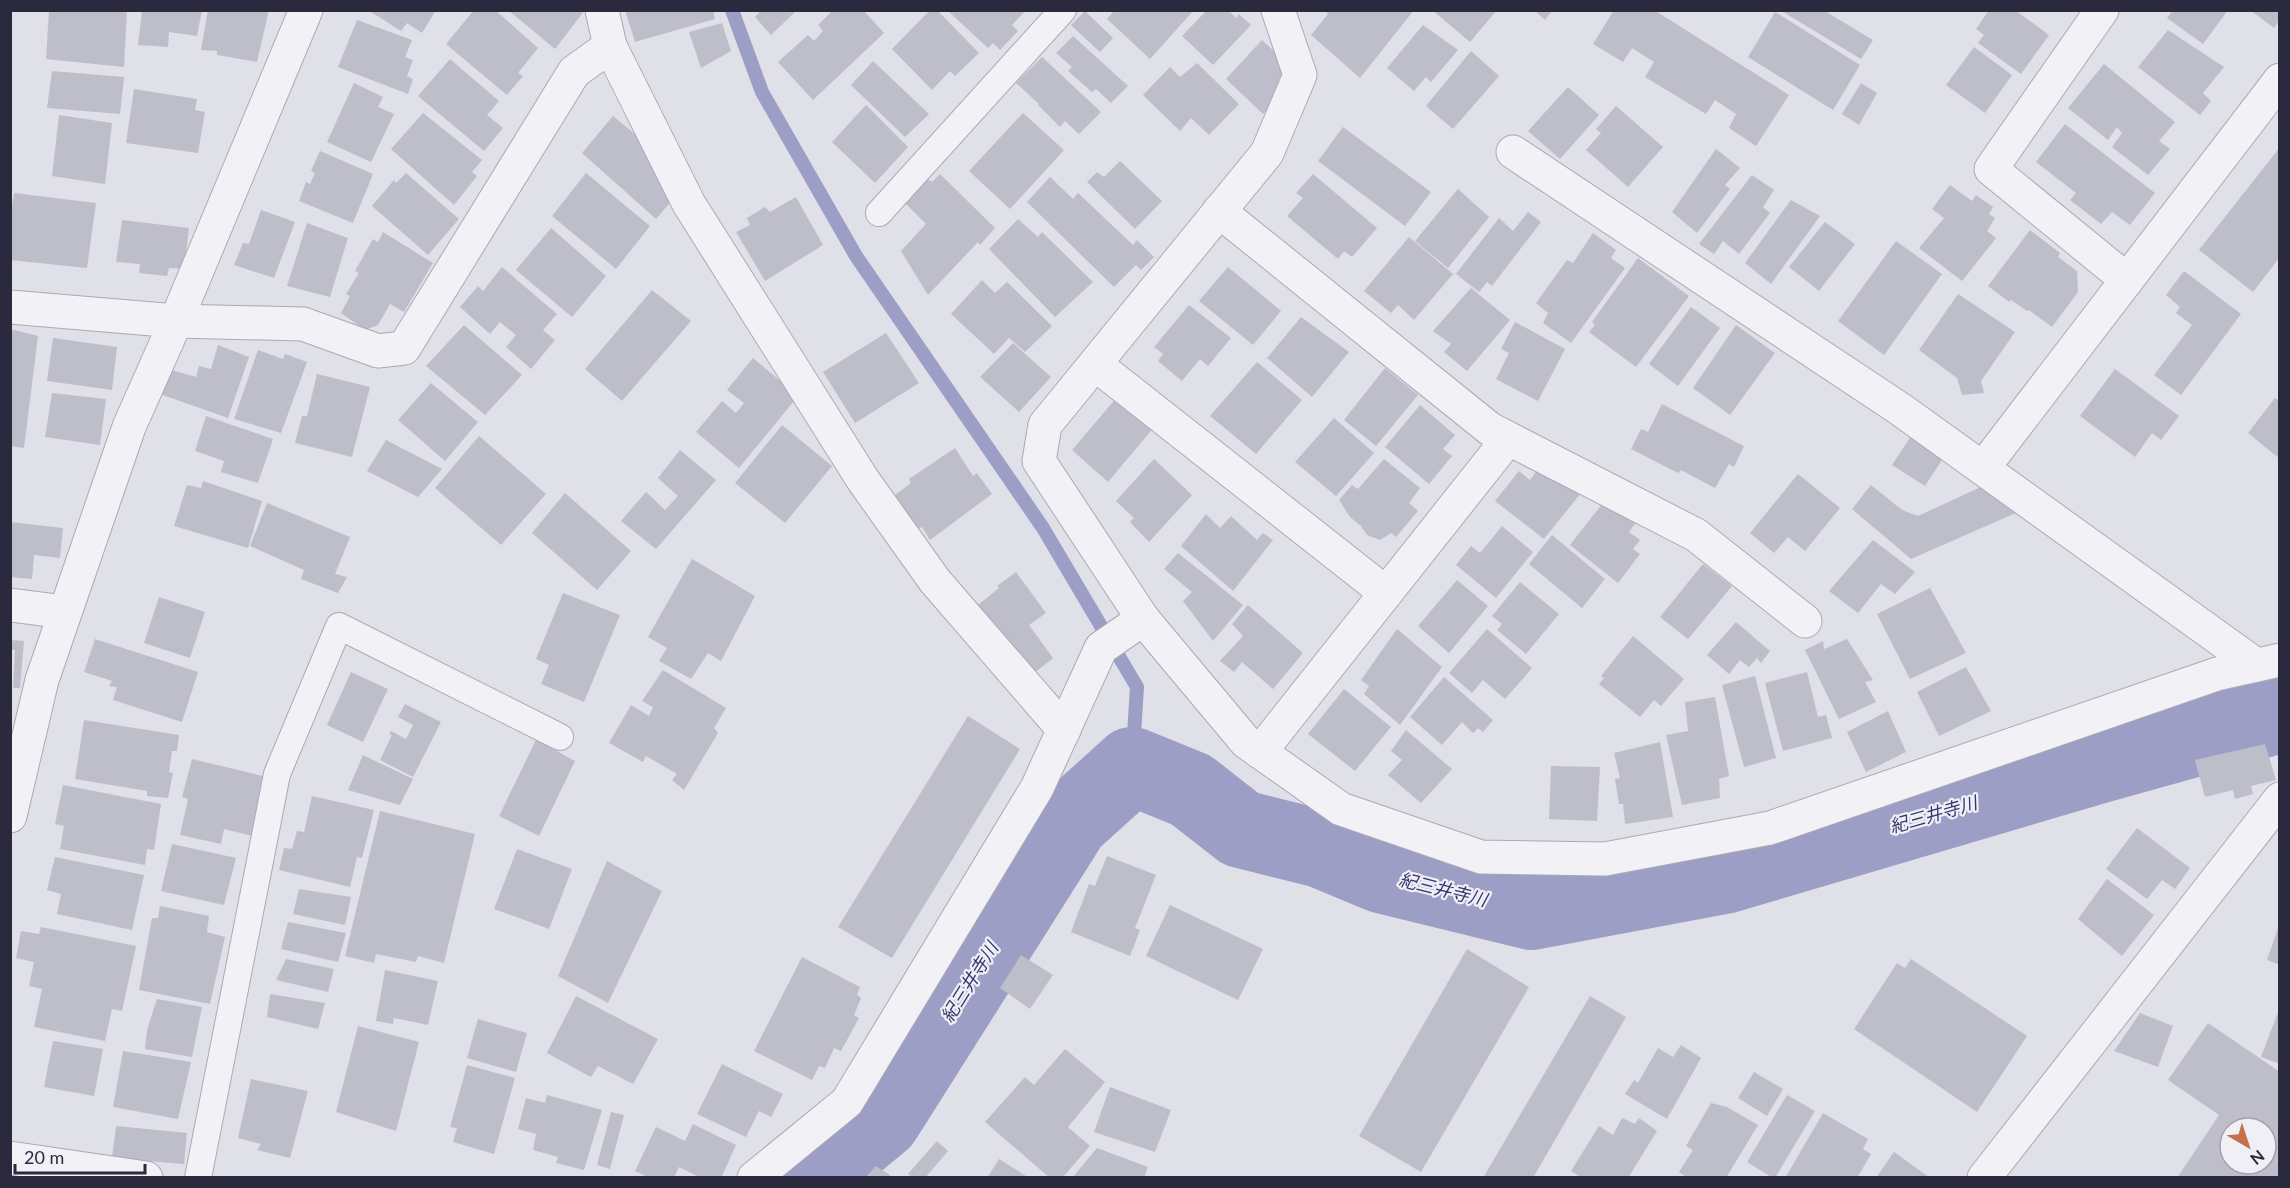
<svg xmlns="http://www.w3.org/2000/svg" width="2290" height="1188" font-family="Lato,'Noto Sans JP',sans-serif">
<style>
.lines{fill:none;stroke-linecap:round;stroke-linejoin:round}
.stream{stroke:#9c9ec6;stroke-width:14}
.river{stroke:#9c9ec6;stroke-width:78}
.building{fill:#bebdca;fill-rule:evenodd}
.service-casing{stroke:#aaa9b5;stroke-width:28}
.minor-casing{stroke:#aaa9b5;stroke-width:35}
.service{stroke:#f2f2f6;stroke-width:26}
.minor{stroke:#f2f2f6;stroke-width:33}
.labels{text-anchor:middle;dominant-baseline:central;stroke-width:4.5;stroke-linejoin:round;paint-order:stroke}
.water-label{font-size:18px;font-style:italic;fill:#363670;stroke:#efeff5}
</style>
<rect width="100%" height="100%" fill="#e0e0e8"/>
<g class="lines">
<path class="stream" d="M732,10l30,82 94,164 187,272 94,159 -5,79"/>
<path class="river" d="M812,1178l70,-58 189,-299 61,-55 59,24 50,39 80,20 60,25 151,37 192,-36 376,-111 180,-50"/>
</g>
<g class="building">
<path d="M49,10h78l-3,57 -78,-8z"/>
<path d="M142,10h60l-5,26 -28,-4 -1,15 -30,-2z"/>
<path d="M208,10h61l-12,52 -40,-7v-4l-16,-1z"/>
<path d="M368,10h68l-14,23 -15,-10 -6,8z"/>
<path d="M474,10h21l43,38 -20,25 5,3 -16,19 -61,-51z"/>
<path d="M508,10h77l-30,39z"/>
<path d="M625,10h88l2,9 -80,23z"/>
<path d="M756,10h41l-26,25 -16,-18 4,-4z"/>
<path d="M833,10h30l21,23 -71,67 -35,-38 30,-27 6,6 9,-10 -5,-6z"/>
<path d="M930,10h7l42,43 -24,23 -5,-5 -18,19 -40,-41z"/>
<path d="M947,10h79l-14,15 6,6 -18,19 -7,-7 -5,5z"/>
<path d="M1115,10h79l-44,49 -43,-40z"/>
<path d="M1207,10h21l8,8 3,-4 12,11 -38,40 -31,-29z"/>
<path d="M1324,10h90l-54,68 -49,-43 17,-21z"/>
<path d="M1432,10h65l-27,32z"/>
<path d="M1534,10h19l-8,10z"/>
<path d="M1614,10h40l135,85 -33,51 -27,-18 7,-14 -21,-14 -9,14 -61,-37 9,-15 -22,-14 -9,14 -30,-18z"/>
<path d="M1780,10h43l50,30 -12,19z"/>
<path d="M1989,10h26l34,25 -28,39 -43,-31 6,-8 -8,-6z"/>
<path d="M2173,10h55l-25,34 -36,-26z"/>
<path d="M2250,10h30v9l-6,9z"/>
<path d="M1085,11l28,27 -13,14 -29,-27z"/>
<path d="M1775,12l85,53 -27,45 -85,-53z"/>
<path d="M357,20l55,20 -7,17 8,3 -6,16 6,3 -5,15 -70,-27z"/>
<path d="M722,23l9,28 -30,17 -12,-36z"/>
<path d="M1423,25l35,25 -27,32 -5,-5 -12,14 -27,-23z"/>
<path d="M2168,30l56,37 -21,26 8,8 -11,14 -62,-48z"/>
<path d="M1073,36l55,50 -17,17 -15,-14 -4,3 -24,-21 4,-4 -16,-14z"/>
<path d="M1262,40l29,27 -12,12 4,4 -9,9 5,5 -16,17 -37,-35z"/>
<path d="M1974,47l38,28 -27,38 -39,-28z"/>
<path d="M1471,51l28,25 -46,53 -27,-23z"/>
<path d="M1042,57l59,55 -22,22 -14,-13 -5,6 -22,-22 1,-1 -23,-21z"/>
<path d="M450,59l49,42 -12,14 16,13 -19,23 -66,-55z"/>
<path d="M873,61l56,53 -24,23 -54,-52z"/>
<path d="M1197,63l42,41 -30,31 -18,-17 -11,13 -37,-36 27,-28 10,10z"/>
<path d="M2104,64l71,58 -16,19 11,8 -22,26 -36,-28 10,-14 -5,-6 -9,13 -40,-32z"/>
<path d="M52,71l72,6 -4,37 -73,-6z"/>
<path d="M354,83l29,14 -5,10 16,7 -23,48 -44,-20z"/>
<path d="M1861,83l16,10 -18,32 -17,-11z"/>
<path d="M1568,87l31,28 -39,44 -32,-28z"/>
<path d="M134,89l63,10 -2,11 10,2 -7,41 -72,-10z"/>
<path d="M866,105l42,42 -33,36 -43,-41z"/>
<path d="M1616,106l47,41 -35,40 -42,-37 15,-17 -5,-4z"/>
<path d="M423,113l59,47 -10,12 5,4 -23,29 -63,-56z"/>
<path d="M1023,113l41,37 -54,59 -41,-38z"/>
<path d="M59,115l53,8 -7,61 -53,-8z"/>
<path d="M613,116l46,38 20,38 -23,27 -74,-66z"/>
<path d="M2065,124l90,69 -25,32 -18,-13 -11,12 -31,-24 6,-7 -40,-31z"/>
<path d="M1343,127l88,65 -26,34 -87,-65z"/>
<path d="M2280,147v110l-27,35 -54,-42z"/>
<path d="M1716,149l24,19 -15,17 5,4 -33,44 -25,-21z"/>
<path d="M320,151l53,23 -20,49 -54,-22 7,-19 4,2 5,-11 -4,-2z"/>
<path d="M1120,161l42,40 -27,28 -48,-47 10,-10 7,5z"/>
<path d="M406,173l53,46 -31,36 -56,-49 22,-26 2,3z"/>
<path d="M586,173l64,53 -34,43 -64,-53z"/>
<path d="M940,174l55,54 -15,17 -2,-3 -50,53 -27,-44 25,-27 -23,-23 22,-24 7,5z"/>
<path d="M1313,174l64,54 -25,29 -8,-6 -6,8 -51,-43 16,-18 -7,-5z"/>
<path d="M1752,175l22,15 -11,17 7,6 -31,41 -16,-13 -9,13 -15,-10z"/>
<path d="M1050,177l23,22 5,-6 55,52 4,-5 17,17 -13,13 -5,-5 -22,22 -87,-85z"/>
<path d="M1950,185l22,16 4,-6 17,12 -4,7 6,4 -8,13 9,7 -34,43 -43,-33 25,-30 -12,-9z"/>
<path d="M1458,189l31,28 -41,51 -33,-27z"/>
<path d="M14,193l82,10 -9,65 -77,-8v-41z"/>
<path d="M796,197l27,48 -58,36 -29,-49 14,-7 -3,-7 18,-11 5,5z"/>
<path d="M1791,200l29,16 -49,68 -26,-21z"/>
<path d="M261,210l34,12 -21,56 -40,-13 9,-22 6,1z"/>
<path d="M1528,212l13,10 -49,64 -5,-4 -8,10 -23,-18 43,-56 14,13z"/>
<path d="M1018,219l20,18 4,-5 51,50 -38,35 -66,-68z"/>
<path d="M122,220l67,8 -5,41 -15,-1 -2,8 -28,-3 1,-9 -24,-2z"/>
<path d="M1825,222l30,22 -36,47 -30,-24z"/>
<path d="M307,223l41,15 -18,59 -43,-11z"/>
<path d="M551,228l55,48 -34,41 -56,-47z"/>
<path d="M2030,230l30,23 -2,4 19,14 1,21 -26,35 -23,-17 -2,1 -16,-11 -2,2 -21,-16z"/>
<path d="M383,232l50,31 -29,49 -14,-8 -12,21 -13,5 -24,-17 9,-17 -4,-2 13,-21 -4,-2 18,-32 5,3z"/>
<path d="M1593,233l23,17 -5,8 14,10 -54,75 -28,-20 5,-10 -12,-10 31,-43 6,3z"/>
<path d="M1409,237l44,37 -39,46 -16,-15 -7,8 -27,-22z"/>
<path d="M1896,241l46,33 -58,81 -46,-34z"/>
<path d="M1638,258l51,38 -53,71 -47,-35 6,-7 -3,-3z"/>
<path d="M502,267l55,47 -14,16 12,10 -24,29 -25,-22 10,-12 -16,-13 -10,12 -30,-27 18,-21 5,5z"/>
<path d="M1228,267l53,44 -28,34 -54,-44z"/>
<path d="M2184,271l57,43 -60,81 -27,-20 38,-50 -16,-12 4,-6 -14,-12z"/>
<path d="M982,280l13,13 12,-11 45,44 -27,26 -16,-14 -15,16 -43,-40z"/>
<path d="M1471,288l39,32 -43,51 -23,-19 7,-8 -18,-13z"/>
<path d="M652,290l39,31 -69,80 -37,-32z"/>
<path d="M1958,294l57,38 -34,49 3,12 -22,2 -5,-17 -38,-28z"/>
<path d="M1189,305l42,33 -23,28 -8,-7 -18,22 -24,-20 5,-7 -9,-7z"/>
<path d="M1691,307l29,21 -42,58 -29,-22z"/>
<path d="M1301,317l48,35 -37,45 -45,-39z"/>
<path d="M1515,322l50,27 -27,52 -42,-22 13,-26 -8,-4z"/>
<path d="M464,325l58,50 -37,40 -59,-49z"/>
<path d="M1736,325l39,28 -45,62 -37,-27z"/>
<path d="M10,329l28,7 -14,112 -14,-2z"/>
<path d="M886,333l33,50 -64,40 -32,-51z"/>
<path d="M53,338l64,9 -5,43 -65,-9z"/>
<path d="M1013,343l38,34 -32,35 -39,-35z"/>
<path d="M218,345l31,12 -21,61 -68,-24 8,-25 28,8 3,-11 12,3z"/>
<path d="M258,350l25,9 2,-5 22,8 -26,71 -47,-14z"/>
<path d="M753,358l45,38 -59,72 -43,-36 26,-31 14,12 8,-10 -17,-13z"/>
<path d="M1257,362l45,38 -46,54 -46,-38z"/>
<path d="M1385,368l33,27 -42,51 -32,-26z"/>
<path d="M2115,369l64,47 -18,24 -9,-7 -17,24 -55,-41z"/>
<path d="M317,374l53,13 -18,70 -57,-14 7,-27h5z"/>
<path d="M431,383l47,39 -33,39 -47,-41z"/>
<path d="M52,393l54,6 -6,46 -55,-8z"/>
<path d="M1118,396l36,31 -46,55 -36,-32z"/>
<path d="M2275,398l5,4v57l-32,-26z"/>
<path d="M1662,404l82,42 -10,21 -5,-3 -14,24 -34,-18 -3,3 -47,-24 10,-20 7,3z"/>
<path d="M1420,405l35,30 -12,14 9,7 -23,28 -44,-37z"/>
<path d="M206,416l67,23 -15,44 -37,-11 3,-11 -29,-10z"/>
<path d="M1334,418l40,35 -38,43 -41,-34z"/>
<path d="M782,425l50,41 -47,57 -50,-40z"/>
<path d="M479,436l67,58 -45,51 -66,-57z"/>
<path d="M1911,436l33,21 -19,29 -33,-21z"/>
<path d="M386,440l56,29 -24,28 -51,-26z"/>
<path d="M955,448l18,28 4,-3 15,21 -62,46 -8,-13 -4,2 -23,-34 16,-12 -2,-4z"/>
<path d="M680,450l36,30 -60,69 -35,-28 25,-29 19,18 13,-14 -20,-18z"/>
<path d="M1154,459l38,36 -43,47 -19,-20 4,-4 -18,-17z"/>
<path d="M1384,459l36,29 -11,15 9,8 -22,26 -5,-4 -11,7 -13,-5 -6,-9 -11,-9 -11,-17 13,-15 6,4z"/>
<path d="M1543,462l38,31 -37,46 -49,-38 24,-30 11,9z"/>
<path d="M1798,474l42,34 -35,43 -17,-14 -14,16 -24,-20z"/>
<path d="M203,481l59,20 -14,47 -74,-22 13,-41 14,3z"/>
<path d="M1871,485l31,25 16,6 65,-30 35,26 -107,47 -59,-50z"/>
<path d="M565,493l66,58 -34,39 -65,-57z"/>
<path d="M1606,499l30,23 -7,10 11,8 -7,9 7,5 -22,29 -48,-38z"/>
<path d="M267,503l83,34 -15,37 12,3 -9,16 -37,-14 3,-9 -54,-24z"/>
<path d="M1206,514l14,14 11,-12 26,24 6,-7 10,7 -40,51 -52,-45z"/>
<path d="M10,522l53,6 -3,30 -26,-3 -2,24 -22,-2z"/>
<path d="M1502,526l31,26 -37,46 -40,-33 15,-19 9,7z"/>
<path d="M1552,535l53,44 -23,29 -53,-44z"/>
<path d="M1873,540l42,32 -20,22 -14,-10 -23,29 -29,-22z"/>
<path d="M1178,553l65,52 -30,36 -30,-40 9,-9 -28,-23z"/>
<path d="M692,559l63,37 -34,65 -13,-8 -17,26 -32,-18 8,-13 -19,-11z"/>
<path d="M1703,564l29,22 -44,53 -28,-22z"/>
<path d="M1016,572l30,41 -17,12 24,33 -20,16 -39,-52 -3,1 -13,-18 21,-17 -2,-2z"/>
<path d="M1457,580l31,26 -39,47 -31,-27z"/>
<path d="M1520,582l39,32 -33,40 -29,-24 5,-6 -10,-8z"/>
<path d="M1930,588l36,65 -56,26 -33,-65z"/>
<path d="M563,593l57,22 -36,87 -43,-18 8,-19 -13,-6z"/>
<path d="M159,597l46,15 -15,46 -46,-15z"/>
<path d="M1248,605l55,48 -30,36 -31,-27 -8,10 -14,-11 23,-25 -11,-12z"/>
<path d="M1736,622l34,29 -9,12 -4,-5 -8,9 -9,-7 -11,14 -22,-19z"/>
<path d="M1397,629l45,38 -42,58 -36,-31 5,-8 -8,-6z"/>
<path d="M1487,629l45,39 -27,31 -22,-19 -11,13 -23,-20z"/>
<path d="M1633,636l51,43 -23,27 -7,-6 -14,17 -41,-33 5,-6 -3,-2z"/>
<path d="M95,639l103,33 -16,50 -69,-22 4,-13 -8,-1 3,-5 -28,-9z"/>
<path d="M1847,639l26,41 -8,2 11,20 -37,17 -34,-69 18,-9 1,8z"/>
<path d="M10,640l14,1 -4,47h-7l2,-38h-5z"/>
<path d="M1966,667l25,44 -52,25 -22,-44z"/>
<path d="M663,670l63,38 -12,20 4,5 -34,57 -12,-10 5,-6 -31,-18 -3,6 -34,-19 22,-38 18,11 4,-9 -11,-6z"/>
<path d="M351,672l37,17 -25,53 -36,-17z"/>
<path d="M1807,672l11,45 8,-2 6,23 -49,13 -18,-68z"/>
<path d="M1755,676l21,82 -32,9 -22,-82z"/>
<path d="M1444,677l49,43 -10,12 -5,-4 -5,5 -11,-11 -20,23 -32,-28z"/>
<path d="M1344,689l47,38 -36,44 -47,-37z"/>
<path d="M1715,697l14,79 -10,3 1,19 -38,7 -16,-70 22,-4 -3,-29z"/>
<path d="M405,704l36,18 -28,55 -33,-17 12,-25 -3,-1 2,-3 15,8 7,-14 -15,-8z"/>
<path d="M1888,711l18,41 -40,20 -19,-40z"/>
<path d="M968,716l52,33 -128,209 -54,-31z"/>
<path d="M84,720l95,15 -2,16h-5l-3,21 4,1 -5,25 -21,-2v-5l-72,-12z"/>
<path d="M1406,730l46,39 -31,34 -33,-28 14,-15 -11,-9z"/>
<path d="M536,740l39,21 -36,75 -40,-20z"/>
<path d="M1660,742l13,75 -48,7 -2,-20h-4l-4,-25 5,-1 -6,-25z"/>
<path d="M2265,744l11,36 -25,6 2,8 -18,5 -2,-9 -28,7 -10,-37z"/>
<path d="M363,755l50,24 -13,26 -52,-15z"/>
<path d="M192,759l75,18 -14,59 -29,-7 -3,15 -41,-9 8,-36 -6,-2z"/>
<path d="M1551,766l49,1 -3,54 -48,-2z"/>
<path d="M63,785l98,19 -7,46 -7,-1 -2,16 -85,-16 4,-23 -9,-2z"/>
<path d="M312,796l62,14 -12,48 -5,-1 -7,30 -71,-17 5,-22 8,1 5,-18 7,1z"/>
<path d="M380,811l95,23 -31,129 -26,-7 -2,6 -40,-8 -2,9 -29,-7z"/>
<path d="M2137,828l53,40 -15,21 -13,-9 -15,19 -41,-30z"/>
<path d="M172,844l64,14 -12,47 -63,-14z"/>
<path d="M517,849l55,20 -23,60 -55,-20z"/>
<path d="M1107,856l49,19 -21,53 5,2 -10,26 -59,-24 18,-48 6,2z"/>
<path d="M55,857l89,18 -12,55 -75,-16 4,-20 -14,-4z"/>
<path d="M607,861l55,30 -54,112 -50,-27z"/>
<path d="M2107,879l47,36 -32,41 -44,-37z"/>
<path d="M299,889l52,8 -6,28 -52,-11z"/>
<path d="M1170,905l93,44 -25,51 -92,-44z"/>
<path d="M160,906l49,10 -2,16 18,5 -15,67 -71,-14 13,-72h6z"/>
<path d="M288,922l58,11 -8,29 -57,-13z"/>
<path d="M2279,925h1v40l-13,-5z"/>
<path d="M41,927l95,19 -14,65 -10,-2 -7,32 -71,-14 8,-38 -13,-3 5,-24 -18,-4 5,-27 18,3z"/>
<path d="M1467,949l62,38 -108,185 -62,-36z"/>
<path d="M1021,955l32,20 -23,34 -30,-21z"/>
<path d="M802,957l58,30 -3,8 4,3 -7,17 5,3 -18,33 -7,-3 -9,20 -6,-2 -7,14 -58,-29z"/>
<path d="M286,959l48,10 -6,23 -52,-12z"/>
<path d="M1911,959l116,77 -50,76 -123,-83 43,-66 8,5z"/>
<path d="M385,970l53,11 -10,44 -34,-7 -1,6 -17,-3z"/>
<path d="M270,994l55,9 -7,26 -51,-12z"/>
<path d="M576,996l82,43 -25,45 -35,-18 -7,11 -44,-24z"/>
<path d="M1590,996l36,21 -93,161h-50z"/>
<path d="M157,999l45,8 -10,50 -47,-8 2,-19z"/>
<path d="M2280,1007v57l-19,-7z"/>
<path d="M2140,1013l33,13 -15,41 -44,-16z"/>
<path d="M478,1019l49,14 -11,39 -49,-14z"/>
<path d="M2208,1023l72,49v106h-103l42,-63 -51,-35zM2230,1128h36v36h-36z"/>
<path d="M358,1026l61,16 -23,89 -60,-19z"/>
<path d="M53,1041l50,8 -9,47 -50,-9z"/>
<path d="M1681,1045l20,13 -34,61 -42,-25 9,-14 4,3 20,-35 15,9z"/>
<path d="M1065,1049l40,33 -37,45 22,19 -28,32h-12l-65,-56 40,-45 9,8z"/>
<path d="M123,1051l68,11 -13,57 -65,-12z"/>
<path d="M722,1064l61,30 -12,23 -12,-6 -13,26 -49,-23z"/>
<path d="M467,1065l48,13 -21,76 -41,-12 4,-14 -7,-1z"/>
<path d="M1754,1072l29,17 -16,27 -29,-18z"/>
<path d="M251,1079l57,12 -18,67 -33,-8 4,-6 -23,-6z"/>
<path d="M1110,1087l61,23 -16,42 -61,-20z"/>
<path d="M547,1095l55,15 -18,60 -28,-7 2,-6 -25,-7 3,-16 -18,-5 8,-31 19,5z"/>
<path d="M1787,1095l28,16 -40,67h-2l-26,-16z"/>
<path d="M1711,1103l16,4 31,18 -32,53h-38l-9,-6 14,-22 -7,-4z"/>
<path d="M611,1112l13,3 -14,54 -13,-4z"/>
<path d="M1823,1113l45,26 -5,10 8,5 -14,24h-72z"/>
<path d="M1622,1118l13,6 4,-6 18,13 -29,47h-46l-11,-7 28,-45 14,9z"/>
<path d="M693,1124l43,21 -15,33h-20l-22,-11 -5,11h-24l-15,-7 21,-44 29,14z"/>
<path d="M116,1126l71,7 -3,31 -72,-6z"/>
<path d="M937,1141l11,10 -23,27h-12l-5,-4z"/>
<path d="M1097,1148l51,19 -4,11h-72z"/>
<path d="M1894,1152l36,26h-54z"/>
<path d="M999,1159l30,19h-42z"/>
<path d="M876,1166l14,9 -1,3h-24z"/>
</g>
<g class="lines">
<defs>
<g id="service">
<path d="M879,213l184,-203"/>
<path d="M198,1178l79,-404 62,-148 221,111"/>
</g>
<g id="minor">
<path d="M1278,10l22,65 -33,78 -222,272 -6,36 104,158 103,123 95,67 140,48 124,2 165,-31 447,-154 63,-14"/>
<path d="M2102,10l-111,159 136,111"/>
<path d="M610,46l79,158 174,276 72,101 129,149"/>
<path d="M1513,152l387,257 356,256"/>
<path d="M1219,211l271,218 206,106 109,86"/>
<path d="M10,307l166,14 127,3 75,27 26,-3 170,-276 36,-26 -8,-36"/>
<path d="M1095,364l291,229"/>
<path d="M1983,468l297,-388"/>
<path d="M10,605l55,7"/>
<path d="M1260,752l248,-313"/>
<path d="M10,816l32,-136 87,-253 47,-106 130,-311"/>
<path d="M10,1158l136,20"/>
<path d="M754,1178l93,-76 190,-314 64,-140 42,-29"/>
<path d="M1984,1178l296,-379"/>
</g>
</defs>
<use href="#service" class="service-casing"/>
<use href="#minor" class="minor-casing"/>
<use href="#service" class="service"/>
<use href="#minor" class="minor"/>
</g>
<g class="labels">
<g class="water-label">
<text transform="translate(1933 814) rotate(-16)">紀三井寺川</text>
<text transform="translate(1443 889) rotate(14)">紀三井寺川</text>
<text transform="translate(969 982) rotate(-58)">紀三井寺川</text>
</g>
</g>
<rect width="2290" height="1188" fill="none" stroke="#2b293e" stroke-width="24"/>
<g transform="translate(2248 1146) rotate(141)"><circle r="28" fill="#efeff5" stroke="#a1a0ac" stroke-width="1.5"/>
<path d="M0-4.5L10 22L0 15L-10 22Z" fill="#c66f4b"/>
<text y="-9" font-size="16" font-weight="bold" text-anchor="middle" fill="#2b293e">N</text>
</g>
<path d="M15 1164v9h130v-9" fill="none" stroke="#2b293e" stroke-width="3"/>
<text x="24" y="1164" font-size="18" fill="#2b293e" stroke="#efeff5" stroke-width="4.5" paint-order="stroke">20 m</text>
</svg>
